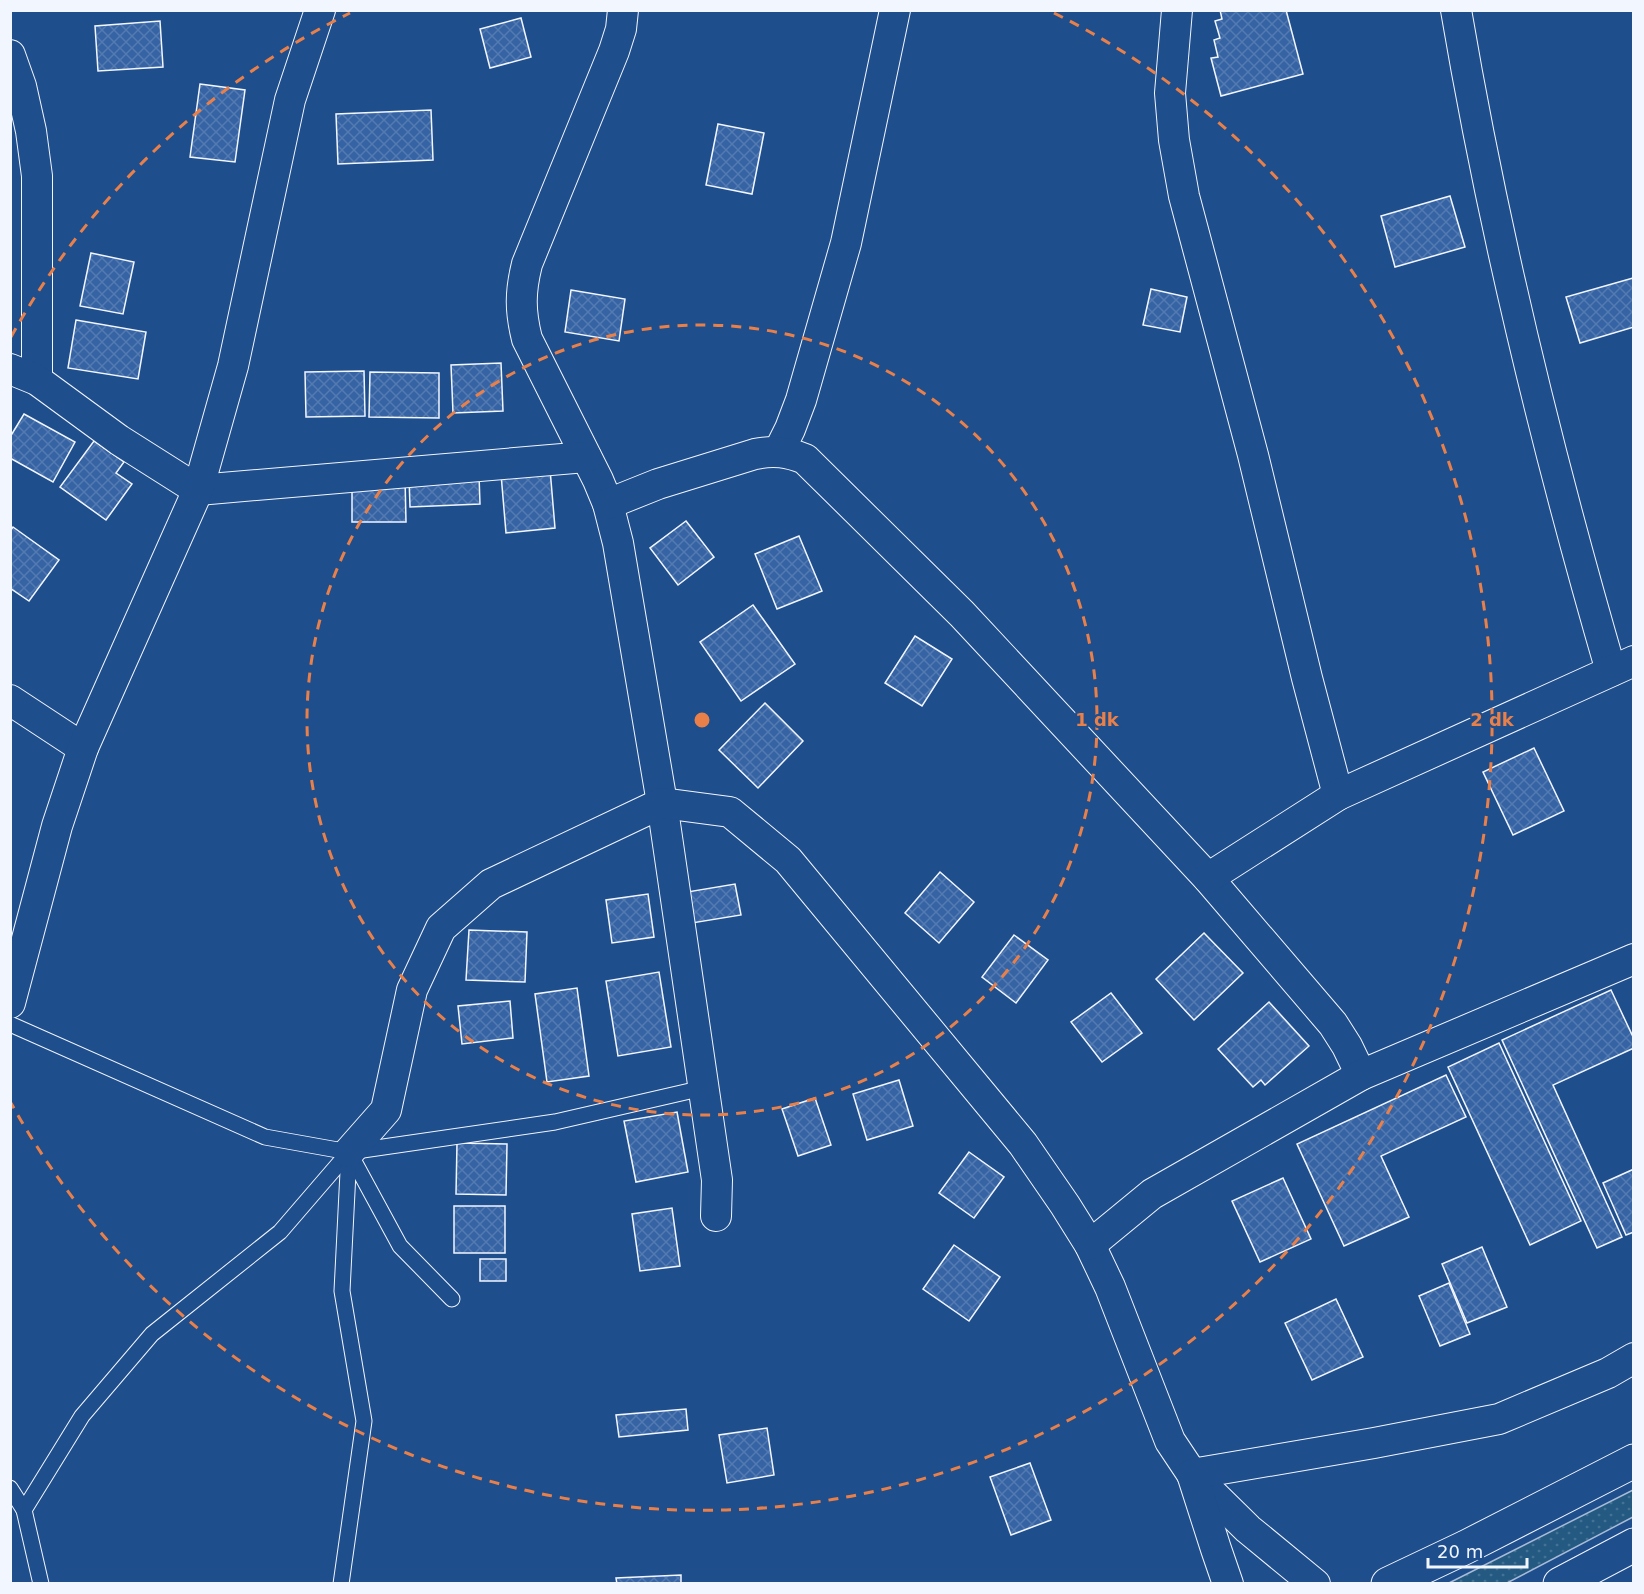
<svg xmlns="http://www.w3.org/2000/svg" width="1644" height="1594" font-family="'DejaVu Sans',sans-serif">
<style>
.grass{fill:url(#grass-dots);stroke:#a8bbd7;stroke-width:1.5}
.building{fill:url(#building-cross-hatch);stroke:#f2f6ff;stroke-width:1.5}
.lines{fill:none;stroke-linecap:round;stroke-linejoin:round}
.service-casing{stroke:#f2f6ff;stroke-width:17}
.minor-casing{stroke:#f2f6ff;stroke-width:32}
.trunk-casing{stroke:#f2f6ff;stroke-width:35}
.service{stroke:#1f4e8c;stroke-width:15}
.minor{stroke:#1f4e8c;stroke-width:30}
.trunk{stroke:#1f4e8c;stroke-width:33}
.ring{fill:none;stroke:#ea8049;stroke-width:3;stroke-dasharray:10 8}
.centre{fill:#ea8049;stroke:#1f4e8c;stroke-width:3}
.ring-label{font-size:18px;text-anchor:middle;font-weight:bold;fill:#ea8049;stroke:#1f4e8c;stroke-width:4.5;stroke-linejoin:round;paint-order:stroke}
</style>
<defs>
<pattern id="grass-dots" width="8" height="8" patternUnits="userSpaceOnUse" patternTransform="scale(1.5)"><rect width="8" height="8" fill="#245a82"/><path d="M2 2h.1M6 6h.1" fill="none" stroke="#447295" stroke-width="1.8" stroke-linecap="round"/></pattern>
<pattern id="building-cross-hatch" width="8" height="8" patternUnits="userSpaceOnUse" patternTransform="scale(1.5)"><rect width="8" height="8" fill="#3563a3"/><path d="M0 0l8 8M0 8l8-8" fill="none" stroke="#537ab1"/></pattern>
</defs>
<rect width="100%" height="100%" fill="#1f4e8c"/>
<path class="grass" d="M1633,1490v27l-126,66h-58z"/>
<g class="building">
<path d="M1220,10h66l17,64 -82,22 -10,-38 7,-1 -4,-17 6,-2 -5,-17 7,-2z"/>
<path d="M521,18l10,39 -41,11 -10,-39z"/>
<path d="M160,21l3,46 -65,4 -3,-45z"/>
<path d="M200,84l45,6 -10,72 -45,-5z"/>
<path d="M431,110l2,50 -95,4 -2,-50z"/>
<path d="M718,124l46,9 -12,61 -46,-9z"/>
<path d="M1450,196l15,51 -70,20 -14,-51z"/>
<path d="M91,253l43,9 -11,52 -43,-8z"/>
<path d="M1633,278l1,49 -54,16 -14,-46z"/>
<path d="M1151,289l36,8 -7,35 -37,-7z"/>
<path d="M571,290l54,9 -6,42 -54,-9z"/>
<path d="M76,320l70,12 -8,47 -70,-11z"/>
<path d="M501,363l2,48 -50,2 -2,-48z"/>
<path d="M364,371l1,45 -59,1 -1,-45z"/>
<path d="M370,372l69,1v45l-70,-1z"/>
<path d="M24,414l51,28 -22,40 -43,-24v-21z"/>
<path d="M94,441l30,21 -8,11 16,11 -26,36 -46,-33z"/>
<path d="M550,469l5,59 -49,5 -5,-59z"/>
<path d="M479,475l1,29 -70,3 -1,-30z"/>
<path d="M352,477h53l1,45h-54z"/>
<path d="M686,521l28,36 -36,28 -28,-37z"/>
<path d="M13,527l46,33 -30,41 -19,-13v-57z"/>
<path d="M799,536l23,55 -45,18 -22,-55z"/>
<path d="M753,605l42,59 -54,37 -41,-59z"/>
<path d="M915,636l37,23 -30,47 -37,-23z"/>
<path d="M765,703l38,38 -45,47 -39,-38z"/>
<path d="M1534,748l30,63 -51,24 -30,-63z"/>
<path d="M940,872l34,30 -35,41 -34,-30z"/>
<path d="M735,884l6,31 -49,8 -5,-31z"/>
<path d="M648,894l6,43 -42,6 -6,-43z"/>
<path d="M469,930l58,2 -2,50 -59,-2z"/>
<path d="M1204,933l39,40 -49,47 -38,-41z"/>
<path d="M1014,935l34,25 -32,43 -34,-26z"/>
<path d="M659,972l12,75 -53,9 -12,-75z"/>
<path d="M577,988l12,88 -42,6 -12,-88z"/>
<path d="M1611,990l23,49v9l-81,37 69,152 -25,11 -95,-208z"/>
<path d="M1111,993l31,40 -40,29 -31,-40z"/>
<path d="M510,1001l3,37 -51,6 -4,-38z"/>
<path d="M1269,1002l40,44 -44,39 -4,-5 -8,7 -35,-38z"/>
<path d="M1499,1043l82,178 -51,24 -82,-178z"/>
<path d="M1446,1075l20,42 -85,39 28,61 -65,29 -47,-102z"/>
<path d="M899,1080l14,46 -46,14 -14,-46z"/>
<path d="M815,1098l16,47 -33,11 -16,-47z"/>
<path d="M677,1112l11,60 -52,10 -12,-61z"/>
<path d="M457,1143l50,1 -1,51 -50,-1z"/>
<path d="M969,1152l35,25 -30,41 -35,-25z"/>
<path d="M1634,1169v63l-8,3 -23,-52z"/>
<path d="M1283,1178l28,61 -51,23 -28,-61z"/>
<rect x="454" y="1206" width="51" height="47"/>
<path d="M672,1208l8,58 -40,5 -8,-57z"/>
<path d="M954,1245l46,32 -31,44 -46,-32z"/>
<path d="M1482,1247l25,60 -40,16 -25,-59z"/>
<rect x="480" y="1259" width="26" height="22"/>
<path d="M1449,1283l21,51 -30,12 -21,-50z"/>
<path d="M1336,1299l27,58 -51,23 -27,-57z"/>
<path d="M686,1409l2,21 -69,7 -3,-22z"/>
<path d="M767,1428l7,47 -47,8 -8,-48z"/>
<path d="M1030,1463l21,57 -40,15 -21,-58z"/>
<path d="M681,1575v9h-64l-1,-6z"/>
</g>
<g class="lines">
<defs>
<g id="service">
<path d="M10,1024l255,113 84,15 51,94 52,53"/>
<path d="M10,1488l14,22"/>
<path d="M41,1584l-17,-74 58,-94 70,-82 128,-102 69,-80 206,-30 148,-34"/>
<path d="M341,1584l23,-163 -22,-130 7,-139"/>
</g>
<g id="minor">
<path d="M623,10l-2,19 -7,22 -87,213c-7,28 -7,47 0,75l71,141 10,24 10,39 44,260 55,377 -1,36"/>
<path d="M1177,10l-7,83 4,47 10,56 69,259 54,223 31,117"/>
<path d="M1456,10c38,224 92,444 155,661"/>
<path d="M10,55l11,31 10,45 6,45v204"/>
<path d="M10,369l27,11 82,60 79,50 388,-33"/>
<path d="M779,451l11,-22 11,-29 45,-157 49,-233"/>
<path d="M608,504l50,-20 97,-30c19,-4 33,-2 50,5l157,155 246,264 125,146 14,22 14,29"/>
<path d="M10,700l73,48"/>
<path d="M1208,878l130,-83 296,-134"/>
<path d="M10,1003l47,-177 26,-78 115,-258 35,-124 57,-266 30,-90"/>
<path d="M349,1152l37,-42 26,-120 29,-62 50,-44 171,-81 68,9 58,48 235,284 42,61 25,40 20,42 60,154 22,33 56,55 67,55"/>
<path d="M1090,1245l62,-51 209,-119 273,-116"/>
<path d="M1228,1584l-12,-35 -24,-75 182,-31 125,-24 109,-46 26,-15"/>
</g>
<g id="trunk">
<path d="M1388,1584l78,-37 168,-86"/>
<path d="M1560,1584l74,-39"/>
</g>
</defs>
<use href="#service" class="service-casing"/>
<use href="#minor" class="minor-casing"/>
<use href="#trunk" class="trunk-casing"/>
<use href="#service" class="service"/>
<use href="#minor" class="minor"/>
<use href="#trunk" class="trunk"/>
</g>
<g class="ring">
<circle cx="702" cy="720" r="395"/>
<path d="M11 337A790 790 0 0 1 350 13M1054 13A790 790 0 1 1 11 1103"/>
</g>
<circle cx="702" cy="720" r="9" class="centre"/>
<g class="ring-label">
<text x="1097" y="726">1 dk</text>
<text x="1492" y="726">2 dk</text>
</g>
<rect width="1644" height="1594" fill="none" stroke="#f2f6ff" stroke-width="24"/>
<path d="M1428 1558v9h99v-9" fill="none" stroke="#f2f6ff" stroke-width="3"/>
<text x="1437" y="1558" font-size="18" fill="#f2f6ff" stroke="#1f4e8c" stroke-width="4.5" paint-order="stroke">20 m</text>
</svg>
